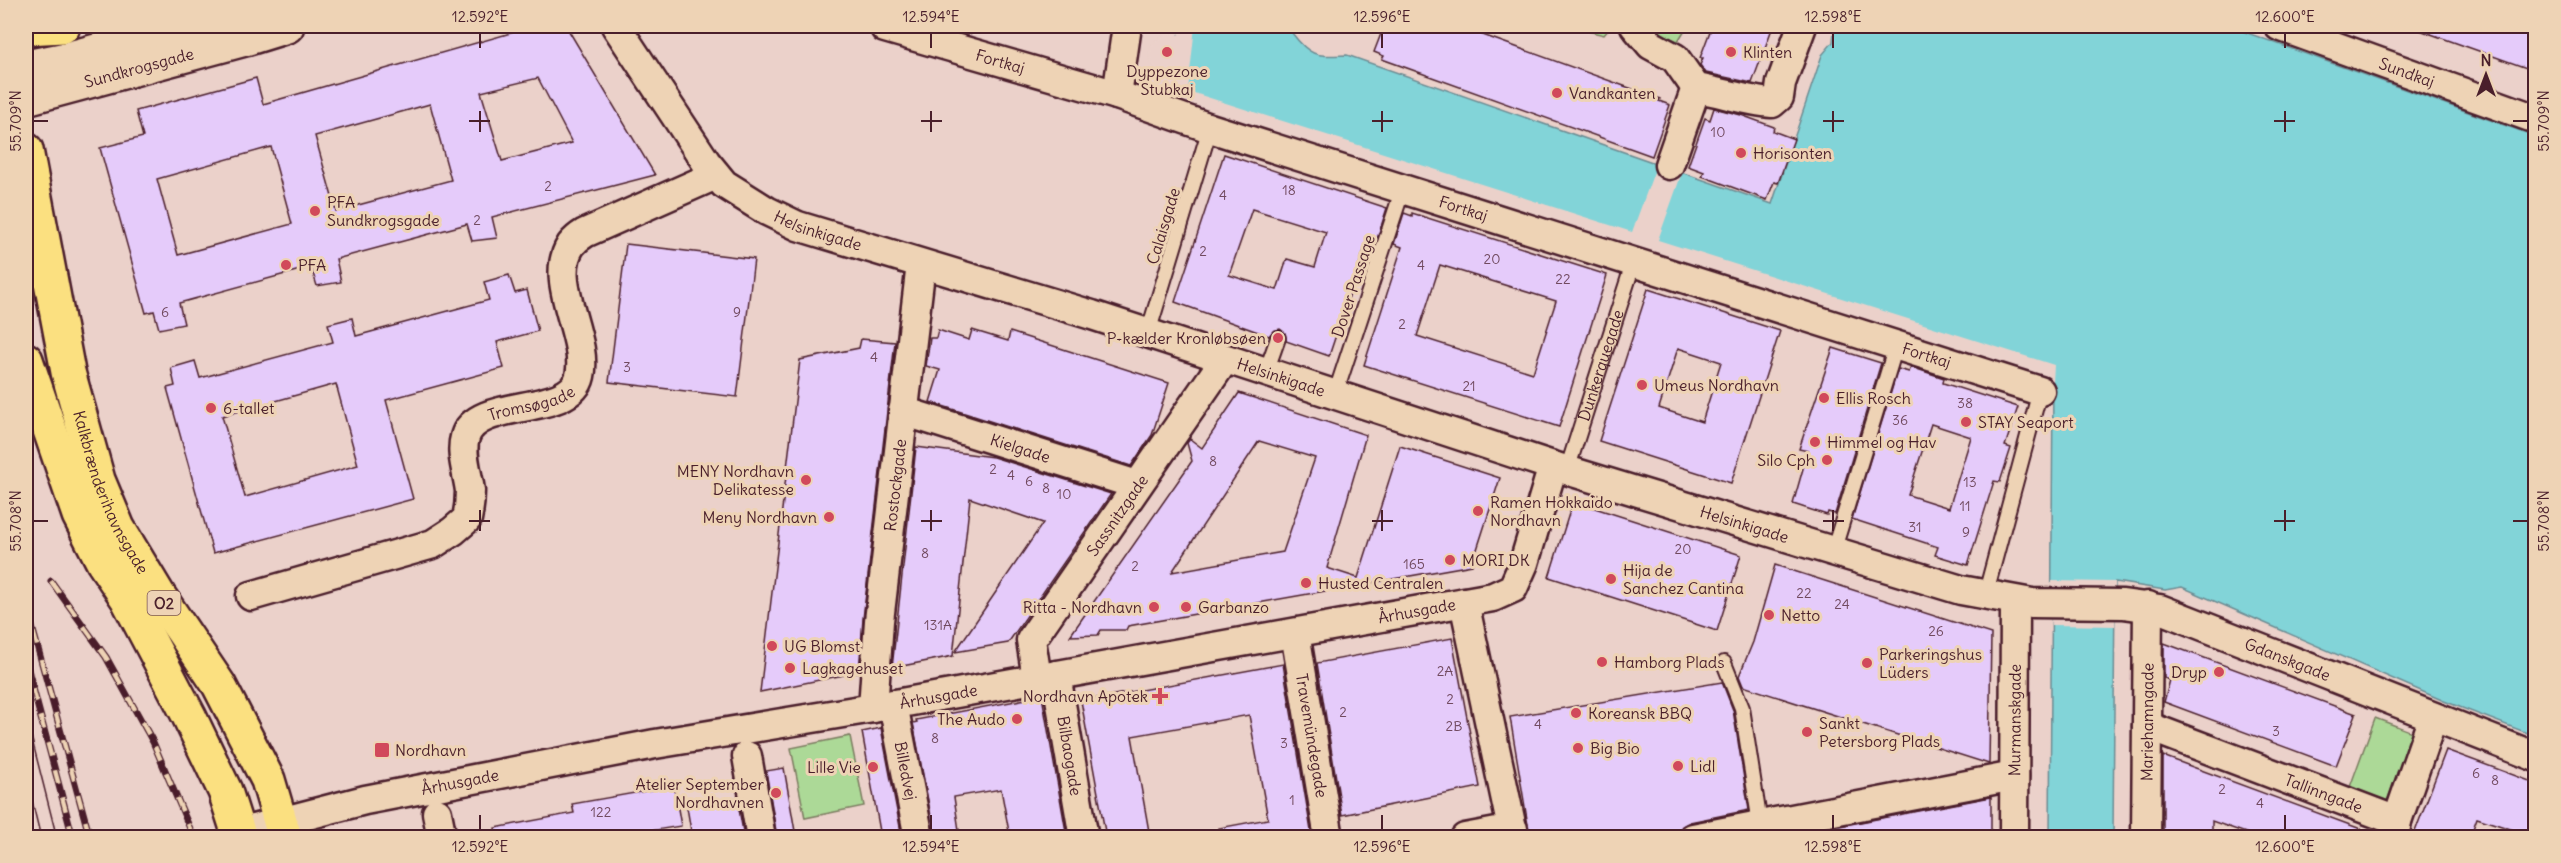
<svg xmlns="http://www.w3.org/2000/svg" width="2561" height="863" font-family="Delius,sans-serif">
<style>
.green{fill:#acd997;stroke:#7b7c61;stroke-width:1.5}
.water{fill:#82d4d8;stroke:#6c8c93;stroke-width:1.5}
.pier{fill:#ebd1ca}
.building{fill:#e5cbfa;stroke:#4a1f2b;stroke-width:1.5;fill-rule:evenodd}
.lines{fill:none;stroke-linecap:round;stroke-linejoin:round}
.lane-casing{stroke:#4a1f2b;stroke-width:18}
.street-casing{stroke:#4a1f2b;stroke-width:33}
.secondary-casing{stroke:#4a1f2b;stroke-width:38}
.primary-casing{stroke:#4a1f2b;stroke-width:38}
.lane{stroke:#eed3b5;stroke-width:14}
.street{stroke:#eed3b5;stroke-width:28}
.secondary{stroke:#eed3b5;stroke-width:33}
.primary{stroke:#fbe080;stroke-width:33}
.tram{stroke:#4a1f2b;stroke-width:1.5}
.rail-casing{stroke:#4a1f2b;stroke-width:7}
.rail{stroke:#eed3b5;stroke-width:4.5;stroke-dasharray:14;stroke-linecap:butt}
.ticks{fill:none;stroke:#4a1f2b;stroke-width:2}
.poi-dot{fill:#d1495b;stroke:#eed3b5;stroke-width:2}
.labels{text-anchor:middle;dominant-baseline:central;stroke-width:6;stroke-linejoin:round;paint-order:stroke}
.number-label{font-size:14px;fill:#714a5f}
.shield{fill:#eed3b5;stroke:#7b5554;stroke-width:1.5}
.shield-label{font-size:15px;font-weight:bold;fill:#4a1f2b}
.poi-label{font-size:16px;fill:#4a1f2b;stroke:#eed3b5;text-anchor:start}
.street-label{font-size:16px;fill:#4a1f2b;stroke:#eed3b5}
.neatline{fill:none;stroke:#4a1f2b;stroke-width:2}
.ticks-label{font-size:15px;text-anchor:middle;fill:#4a1f2b}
</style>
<rect width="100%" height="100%" fill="#ebd1ca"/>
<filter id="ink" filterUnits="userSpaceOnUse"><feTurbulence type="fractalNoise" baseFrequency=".0167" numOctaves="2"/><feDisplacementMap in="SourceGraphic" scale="12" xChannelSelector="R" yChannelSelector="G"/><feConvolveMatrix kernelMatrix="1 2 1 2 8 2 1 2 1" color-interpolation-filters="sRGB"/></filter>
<g filter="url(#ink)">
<g class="green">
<path d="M1567,26h44v1l-7,8z"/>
<path d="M1649,26h35l2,2 -8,13c-15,-5 -16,-9 -29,-15z"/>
<path d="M2375,718l37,14 -25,69 -37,-14z"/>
<path d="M850,736l14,70 -59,12 -14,-70z"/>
</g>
<path class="water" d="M1183,26h111l-2,7c19,25 25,23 55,22l425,149 50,-149 11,-13 1,-11 6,-5h388l307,110v600l-91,-35 -262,-114 -17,3 -50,-8 -2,255h-63l3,-455 -878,-281 4,-42 -1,-21z"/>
<g class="pier">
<path d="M1180,26h15l-7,65 444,141 26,-71 25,9 -25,70 396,125 -1,17 -881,-282 4,-32 -9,3 -10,-2 -6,-6 -2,-9 4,-11 8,-6 10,-4 8,2z"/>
<path d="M2052,581l63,1v44l-64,-1z"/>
</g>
<g class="building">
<path d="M535,26h31l89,149 -163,42 5,21 -25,3 -5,-17 -131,35 5,23 -24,4 -6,-19 -132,36 5,21 -25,5 -5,-18 -8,2 -46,-165 43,-11 -7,-26 120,-33 7,26zM538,78l34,65 -70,18 -21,-69zM430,104l21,76 -115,31 -21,-75zM271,147l21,77 -114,31 -21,-76z"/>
<path d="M1384,26h74l202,73 -1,2 11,4 -18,51 -270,-97 2,-3 -10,-4z"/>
<path d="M1712,26h61l-21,57 -46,-10 -6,-8 3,-7h-3z"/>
<path d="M2415,26h120v45l-121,-43z"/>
<path d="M1714,108l27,7 33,12 -1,4 21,8 -16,44 -4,-1 -7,18 -65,-24 2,-4 -16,-6 17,-48 5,2z"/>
<path d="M1224,154l163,54 -10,31 -8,-3 -40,120 -43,-15 -1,-8 -5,-4 -7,2 -4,5 -94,-34zM1252,209l74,23 -11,35 -28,-8 -10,31 -48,-15z"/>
<path d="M1404,213l8,3v-3l195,62 -48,152 -195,-62 38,-118 -8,-3zM1440,265l116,36 -23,72 -116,-37z"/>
<path d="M626,244l128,15 -17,138 -128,-15z"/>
<path d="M509,275l6,18 12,-3 11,41 -41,11 7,26 -118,32 27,99 -200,54 -46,-165 8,-2 -4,-18 24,-7 5,17 133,-36 -5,-18 24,-6 4,18 133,-36 -5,-18zM336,384l22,81 -113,32 -23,-81z"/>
<path d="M1648,289l132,42 -49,152 -132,-42zM1678,348l43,14 -19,60 -43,-14z"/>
<path d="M938,330l31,10 3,-10 36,11 2,-9 159,51 -17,52 -21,31 -201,-64 10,-32 -14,-4 4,-28h6z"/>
<path d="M861,339l34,3 -32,277 -4,53 -99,20 40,-332 59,-12z"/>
<path d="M1833,348l48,15 -46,151 -7,-2 -1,3 -34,-11 15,-53 -9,-2z"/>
<path d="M1911,367l33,11 -1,5 75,24 -13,39 6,2 -11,34 -6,-1 -26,84 -33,-10 3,-8 -86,-28 46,-150 11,3zM1931,424l40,13 -22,71 -41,-13z"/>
<path d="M1239,393l127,42 -39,133 31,10 42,-132 100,32 -28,87 -344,61 -2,4h-25l-3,5 -28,1 122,-175 -5,-18 3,-4 12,9zM1259,441l56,17 -32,94 -111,20z"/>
<path d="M916,447l77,10 118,37 -103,149 -53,9 88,-129 -73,-25 -17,158 -61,12z"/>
<path d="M1573,501l168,54 -24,76 -168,-54z"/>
<path d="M1775,565l216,69 -2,130 -246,-78 -4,-10 14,-34z"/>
<path d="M1452,638l28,149 -138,28 -25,-152z"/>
<path d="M2164,643l192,71 -20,52 -172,-64 6,-22 -6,-2z"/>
<path d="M1283,664l29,173h-92l-1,-9 49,-9 -19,-104 -117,21 18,101h-44l-25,-136z"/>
<path d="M1722,682l11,28 16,100 -59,12 -8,4 -5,7 -26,4h-121l-20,-120z"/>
<path d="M1042,696l25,141h-57l-9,-48 -47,8 6,40h-25l-22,-114 4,-1 -1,-2z"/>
<path d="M881,728l21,109h-21l-19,-105z"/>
<path d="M2446,750l89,33v54l-58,-19 -7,19h-57z"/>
<path d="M2163,756l214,79 -1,2h-119l-45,-16v16h-49z"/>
<path d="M784,768l12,69h-19l-11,-66z"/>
<path d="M674,786l7,40 -50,8 1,3h-136l-1,-9 79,-15 -2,-9z"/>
<path d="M1991,797v40h-176l-1,-6z"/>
<path d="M737,798l7,39h-52l-5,-30z"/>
</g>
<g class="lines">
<defs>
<g id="lane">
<path d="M1148,333l62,-205"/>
<path d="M1266,372l12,-34"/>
<path d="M1335,395l68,-207"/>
<path id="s1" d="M1567,470l67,-209"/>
<path d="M1833,552l63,-206"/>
<path d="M1985,596l55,-205"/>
<path d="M1724,663l18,45 18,116"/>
</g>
<g id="street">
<path id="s2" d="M616,26l90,136 18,22 43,27 31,15 294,89 461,151 408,124 71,13 91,1 37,5 376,148"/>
<path d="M1635,26l16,19 24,13 21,30c26,4 50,13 76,15l7,-6 2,-14 21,-57"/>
<path id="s3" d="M2279,26l257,93"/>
<path id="s4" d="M885,28l232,67 93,33 830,263"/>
<path d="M1117,95l10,-69"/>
<path d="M1669,165l27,-77"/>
<path id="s5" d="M903,411l234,74"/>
<path id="s6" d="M251,596l182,-52 20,-13 14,-12c2,-9 3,-18 3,-28 -2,-17 -10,-37 -5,-54 11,-40 106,-20 115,-61 9,-39 -33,-95 -9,-131 3,-4 9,-9 14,-12l131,-58"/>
<path d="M1464,602l50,236"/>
<path id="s7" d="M1295,633l34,205"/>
<path id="s8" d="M1056,675l28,163"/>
<path id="s9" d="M1037,678l-6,-38 194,-281"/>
<path id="s10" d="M893,704l26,134"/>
<path id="s11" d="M873,708l6,-87 42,-357"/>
<path id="s12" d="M2147,726l250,95"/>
<path d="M747,756l14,82"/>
<path d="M437,813l5,25"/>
<path id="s13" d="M238,833l127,-33 290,-56 218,-36 620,-111 20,-9 11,-25 29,-97"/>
<path d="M1465,838l48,-9"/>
<path d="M1693,838l321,-62"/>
<path id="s14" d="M2014,838l1,-237"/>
<path id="s15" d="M2146,838l2,-232"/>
<path d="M2394,838l3,-17 36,-104"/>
</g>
<g id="secondary">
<path d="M26,67l41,-8 121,-33"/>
<path id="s16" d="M26,98l219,-59 42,-13"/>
</g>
<g id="primary">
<path d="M26,28l37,-2"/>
<path id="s17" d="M26,150l42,222 30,108 20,48 41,68 60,89 49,95 17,58"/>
<path d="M26,360l53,155 24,47 24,36 62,118 36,75 15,47"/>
</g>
</defs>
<use href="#lane" class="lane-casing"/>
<use href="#street" class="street-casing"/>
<use href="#secondary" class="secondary-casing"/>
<use href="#primary" class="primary-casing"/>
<use href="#lane" class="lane"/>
<use href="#street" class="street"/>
<use href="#secondary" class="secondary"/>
<use href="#primary" class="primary"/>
<g class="tram">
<path d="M26,716l31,122"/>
<path d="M26,776l15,62"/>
</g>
<defs>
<g id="rail">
<path d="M51,581l55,76 47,85 41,96"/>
<path d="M26,605l64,233"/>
<path d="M26,662l47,176"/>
</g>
</defs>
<use href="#rail" class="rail-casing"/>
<use href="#rail" class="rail"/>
</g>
</g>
<path class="ticks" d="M480,33v15M931,33v15M1382,33v15M1833,33v15M2285,33v15M480,111v21M931,111v21M1382,111v21M1833,111v21M2285,111v21M33,121h15M469,121h21M921,121h21M1372,121h21M1823,121h21M2274,121h21M2513,121h15M480,510v21M931,510v21M1382,510v21M1833,510v21M2285,510v21M33,521h15M469,521h21M921,521h21M1372,521h21M1823,521h21M2274,521h21M2513,521h15M480,815v15M931,815v15M1382,815v15M1833,815v15M2285,815v15"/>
<g class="poi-dot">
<circle cx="1167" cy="52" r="6"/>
<circle cx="1731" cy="52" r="6"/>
<circle cx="1557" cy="93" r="6"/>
<circle cx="1741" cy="153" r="6"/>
<circle cx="315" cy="211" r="6"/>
<circle cx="286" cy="265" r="6"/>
<circle cx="1278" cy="338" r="6"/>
<circle cx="1642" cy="385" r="6"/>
<circle cx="1824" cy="398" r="6"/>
<circle cx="211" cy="408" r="6"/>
<circle cx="1966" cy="422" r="6"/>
<circle cx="1815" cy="442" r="6"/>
<circle cx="1827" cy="460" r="6"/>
<circle cx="806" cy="480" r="6"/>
<circle cx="1478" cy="511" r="6"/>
<circle cx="829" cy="517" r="6"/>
<circle cx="1450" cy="560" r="6"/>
<circle cx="1611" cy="579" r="6"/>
<circle cx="1306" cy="583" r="6"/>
<circle cx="1154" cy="607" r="6"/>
<circle cx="1186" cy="607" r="6"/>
<circle cx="1769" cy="615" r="6"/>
<circle cx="772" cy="646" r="6"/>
<circle cx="1602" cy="662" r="6"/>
<circle cx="1867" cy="663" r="6"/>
<circle cx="790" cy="668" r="6"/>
<circle cx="2219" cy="672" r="6"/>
<path d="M1157 687h6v6h6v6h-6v6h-6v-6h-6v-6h6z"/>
<circle cx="1576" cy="713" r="6"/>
<circle cx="1017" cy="719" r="6"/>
<circle cx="1807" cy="732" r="6"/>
<circle cx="1578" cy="748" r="6"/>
<rect x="374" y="742" width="16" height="16" rx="3"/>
<circle cx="1678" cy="766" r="6"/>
<circle cx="873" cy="767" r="6"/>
<circle cx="776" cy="793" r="6"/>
</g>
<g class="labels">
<g class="number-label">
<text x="1718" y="132">10</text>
<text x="548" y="186">2</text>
<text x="1289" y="190">18</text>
<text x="1223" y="195">4</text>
<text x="477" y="220">2</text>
<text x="1203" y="251">2</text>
<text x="1492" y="259">20</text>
<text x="1421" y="265">4</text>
<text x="1563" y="279">22</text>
<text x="165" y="312">6</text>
<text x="737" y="312">9</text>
<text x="1402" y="324">2</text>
<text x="874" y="357">4</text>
<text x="627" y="367">3</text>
<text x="1469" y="386">21</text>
<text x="1965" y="403">38</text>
<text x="1900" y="420">36</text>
<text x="1213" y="461">8</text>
<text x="993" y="469">2</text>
<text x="1011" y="475">4</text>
<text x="1029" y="481">6</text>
<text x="1970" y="482">13</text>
<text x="1046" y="488">8</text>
<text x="1064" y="494">10</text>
<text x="1965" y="506">11</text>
<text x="1915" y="527">31</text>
<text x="1966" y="532">9</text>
<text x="1683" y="549">20</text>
<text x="925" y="553">8</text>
<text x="1414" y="564">165</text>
<text x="1135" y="566">2</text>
<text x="1804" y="593">22</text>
<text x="1842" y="604">24</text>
<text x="938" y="625">131A</text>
<text x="1936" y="631">26</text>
<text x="1445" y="671">2A</text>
<text x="1450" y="699">2</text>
<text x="1343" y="712">2</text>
<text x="1538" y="724">4</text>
<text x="1454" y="726">2B</text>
<text x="2276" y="731">3</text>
<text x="935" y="738">8</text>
<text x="1284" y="743">3</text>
<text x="2476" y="773">6</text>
<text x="2495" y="780">8</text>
<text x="2222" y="789">2</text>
<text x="1292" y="800">1</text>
<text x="2260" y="803">4</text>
<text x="601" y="812">122</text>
</g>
<rect class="shield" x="147.5" y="591" width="33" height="24" rx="4.5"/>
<g class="shield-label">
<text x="164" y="603">O2</text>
</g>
<g class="poi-label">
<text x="1743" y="52">Klinten</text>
<text x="1167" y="71" text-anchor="middle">Dyppezone<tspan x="1167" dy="18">Stubkaj</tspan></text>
<text x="1569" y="93">Vandkanten</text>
<text x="1753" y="153">Horisonten</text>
<text x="327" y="202">PFA<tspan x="327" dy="18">Sundkrogsgade</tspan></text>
<text x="298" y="265">PFA</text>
<text x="1266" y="338" text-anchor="end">P-kælder Kronløbsøen</text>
<text x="1654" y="385">Umeus Nordhavn</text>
<text x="1836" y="398">Ellis Rosch</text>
<text x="223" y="408">6-tallet</text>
<text x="1978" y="422">STAY Seaport</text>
<text x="1827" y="442">Himmel og Hav</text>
<text x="1815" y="460" text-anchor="end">Silo Cph</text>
<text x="794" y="471" text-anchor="end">MENY Nordhavn<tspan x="794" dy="18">Delikatesse</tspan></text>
<text x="1490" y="502">Ramen Hokkaido<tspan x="1490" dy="18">Nordhavn</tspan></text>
<text x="817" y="517" text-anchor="end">Meny Nordhavn</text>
<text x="1462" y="560">MORI DK</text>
<text x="1623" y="570">Hija de<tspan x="1623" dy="18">Sanchez Cantina</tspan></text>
<text x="1318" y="583">Husted Centralen</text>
<text x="1142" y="607" text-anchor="end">Ritta - Nordhavn</text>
<text x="1198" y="607">Garbanzo</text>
<text x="1781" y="615">Netto</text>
<text x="784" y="646">UG Blomst</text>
<text x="1879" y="654">Parkeringshus<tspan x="1879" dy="18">Lüders</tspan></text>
<text x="1614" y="662">Hamborg Plads</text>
<text x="802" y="668">Lagkagehuset</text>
<text x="2207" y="672" text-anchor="end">Dryp</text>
<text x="1148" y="696" text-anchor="end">Nordhavn Apotek</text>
<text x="1588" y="713">Koreansk BBQ</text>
<text x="1005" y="719" text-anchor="end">The Audo</text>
<text x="1819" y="723">Sankt<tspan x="1819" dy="18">Petersborg Plads</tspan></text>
<text x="1590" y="748">Big Bio</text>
<text x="395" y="750">Nordhavn</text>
<text x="1690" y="766">Lidl</text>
<text x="861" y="767" text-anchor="end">Lille Vie</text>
<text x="764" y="784" text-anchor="end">Atelier September<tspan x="764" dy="18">Nordhavnen</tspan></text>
</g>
<g class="street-label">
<text stroke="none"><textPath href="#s4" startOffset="120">Fortkaj</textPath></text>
<text stroke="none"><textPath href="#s16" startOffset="117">Sundkrogsgade</textPath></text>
<text stroke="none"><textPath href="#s3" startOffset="136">Sundkaj</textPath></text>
<text stroke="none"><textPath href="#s4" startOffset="606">Fortkaj</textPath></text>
<text transform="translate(1163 226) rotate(-73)">Calaisgade</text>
<text stroke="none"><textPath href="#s2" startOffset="297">Helsinkigade</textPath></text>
<text transform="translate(1353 286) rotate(-72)">Dover Passage</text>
<text stroke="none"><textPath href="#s4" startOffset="1092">Fortkaj</textPath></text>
<text stroke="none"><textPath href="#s1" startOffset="110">Dunkerquegade</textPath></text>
<text stroke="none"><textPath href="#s2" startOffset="783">Helsinkigade</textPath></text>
<text stroke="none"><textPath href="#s6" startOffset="392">Tromsøgade</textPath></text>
<text stroke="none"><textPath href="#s5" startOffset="123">Kielgade</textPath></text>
<text stroke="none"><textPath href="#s11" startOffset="224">Rostockgade</textPath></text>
<text stroke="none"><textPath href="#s17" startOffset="354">Kalkbrænderihavnsgade</textPath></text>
<text stroke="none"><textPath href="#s9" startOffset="190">Sassnitzgade</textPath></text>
<text stroke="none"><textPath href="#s2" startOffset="1269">Helsinkigade</textPath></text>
<text stroke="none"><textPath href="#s13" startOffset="1200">Århusgade</textPath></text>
<text stroke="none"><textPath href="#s2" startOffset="1833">Gdanskgade</textPath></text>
<text stroke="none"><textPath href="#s13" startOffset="714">Århusgade</textPath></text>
<text stroke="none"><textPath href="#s14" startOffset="118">Murmanskgade</textPath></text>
<text stroke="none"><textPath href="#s15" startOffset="116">Mariehamngade</textPath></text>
<text stroke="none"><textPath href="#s7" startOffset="104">Travemündegade</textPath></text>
<text stroke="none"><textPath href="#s8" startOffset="82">Bilbaogade</textPath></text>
<text stroke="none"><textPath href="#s10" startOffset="68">Billedvej</textPath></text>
<text stroke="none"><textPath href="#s13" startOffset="228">Århusgade</textPath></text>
<text stroke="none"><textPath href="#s12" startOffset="189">Tallinngade</textPath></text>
</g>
</g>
<rect width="2561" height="863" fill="none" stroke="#eed3b5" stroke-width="66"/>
<g transform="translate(2486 75)" stroke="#eed3b5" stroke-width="4.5" paint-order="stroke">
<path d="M0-4.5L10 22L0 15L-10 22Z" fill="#4a1f2b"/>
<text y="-9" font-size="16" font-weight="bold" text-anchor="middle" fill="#4a1f2b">N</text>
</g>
<rect x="33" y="33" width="2495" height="797" class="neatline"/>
<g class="ticks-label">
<text x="480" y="22">12.592°E</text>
<text x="931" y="22">12.594°E</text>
<text x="1382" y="22">12.596°E</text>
<text x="1833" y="22">12.598°E</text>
<text x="2285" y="22">12.600°E</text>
<text transform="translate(16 121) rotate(-90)" y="5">55.709°N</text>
<text transform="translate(2544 121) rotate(-90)" y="5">55.709°N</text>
<text transform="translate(16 521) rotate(-90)" y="5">55.708°N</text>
<text transform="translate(2544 521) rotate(-90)" y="5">55.708°N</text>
<text x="480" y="852">12.592°E</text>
<text x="931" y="852">12.594°E</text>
<text x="1382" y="852">12.596°E</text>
<text x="1833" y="852">12.598°E</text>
<text x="2285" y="852">12.600°E</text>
</g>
</svg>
